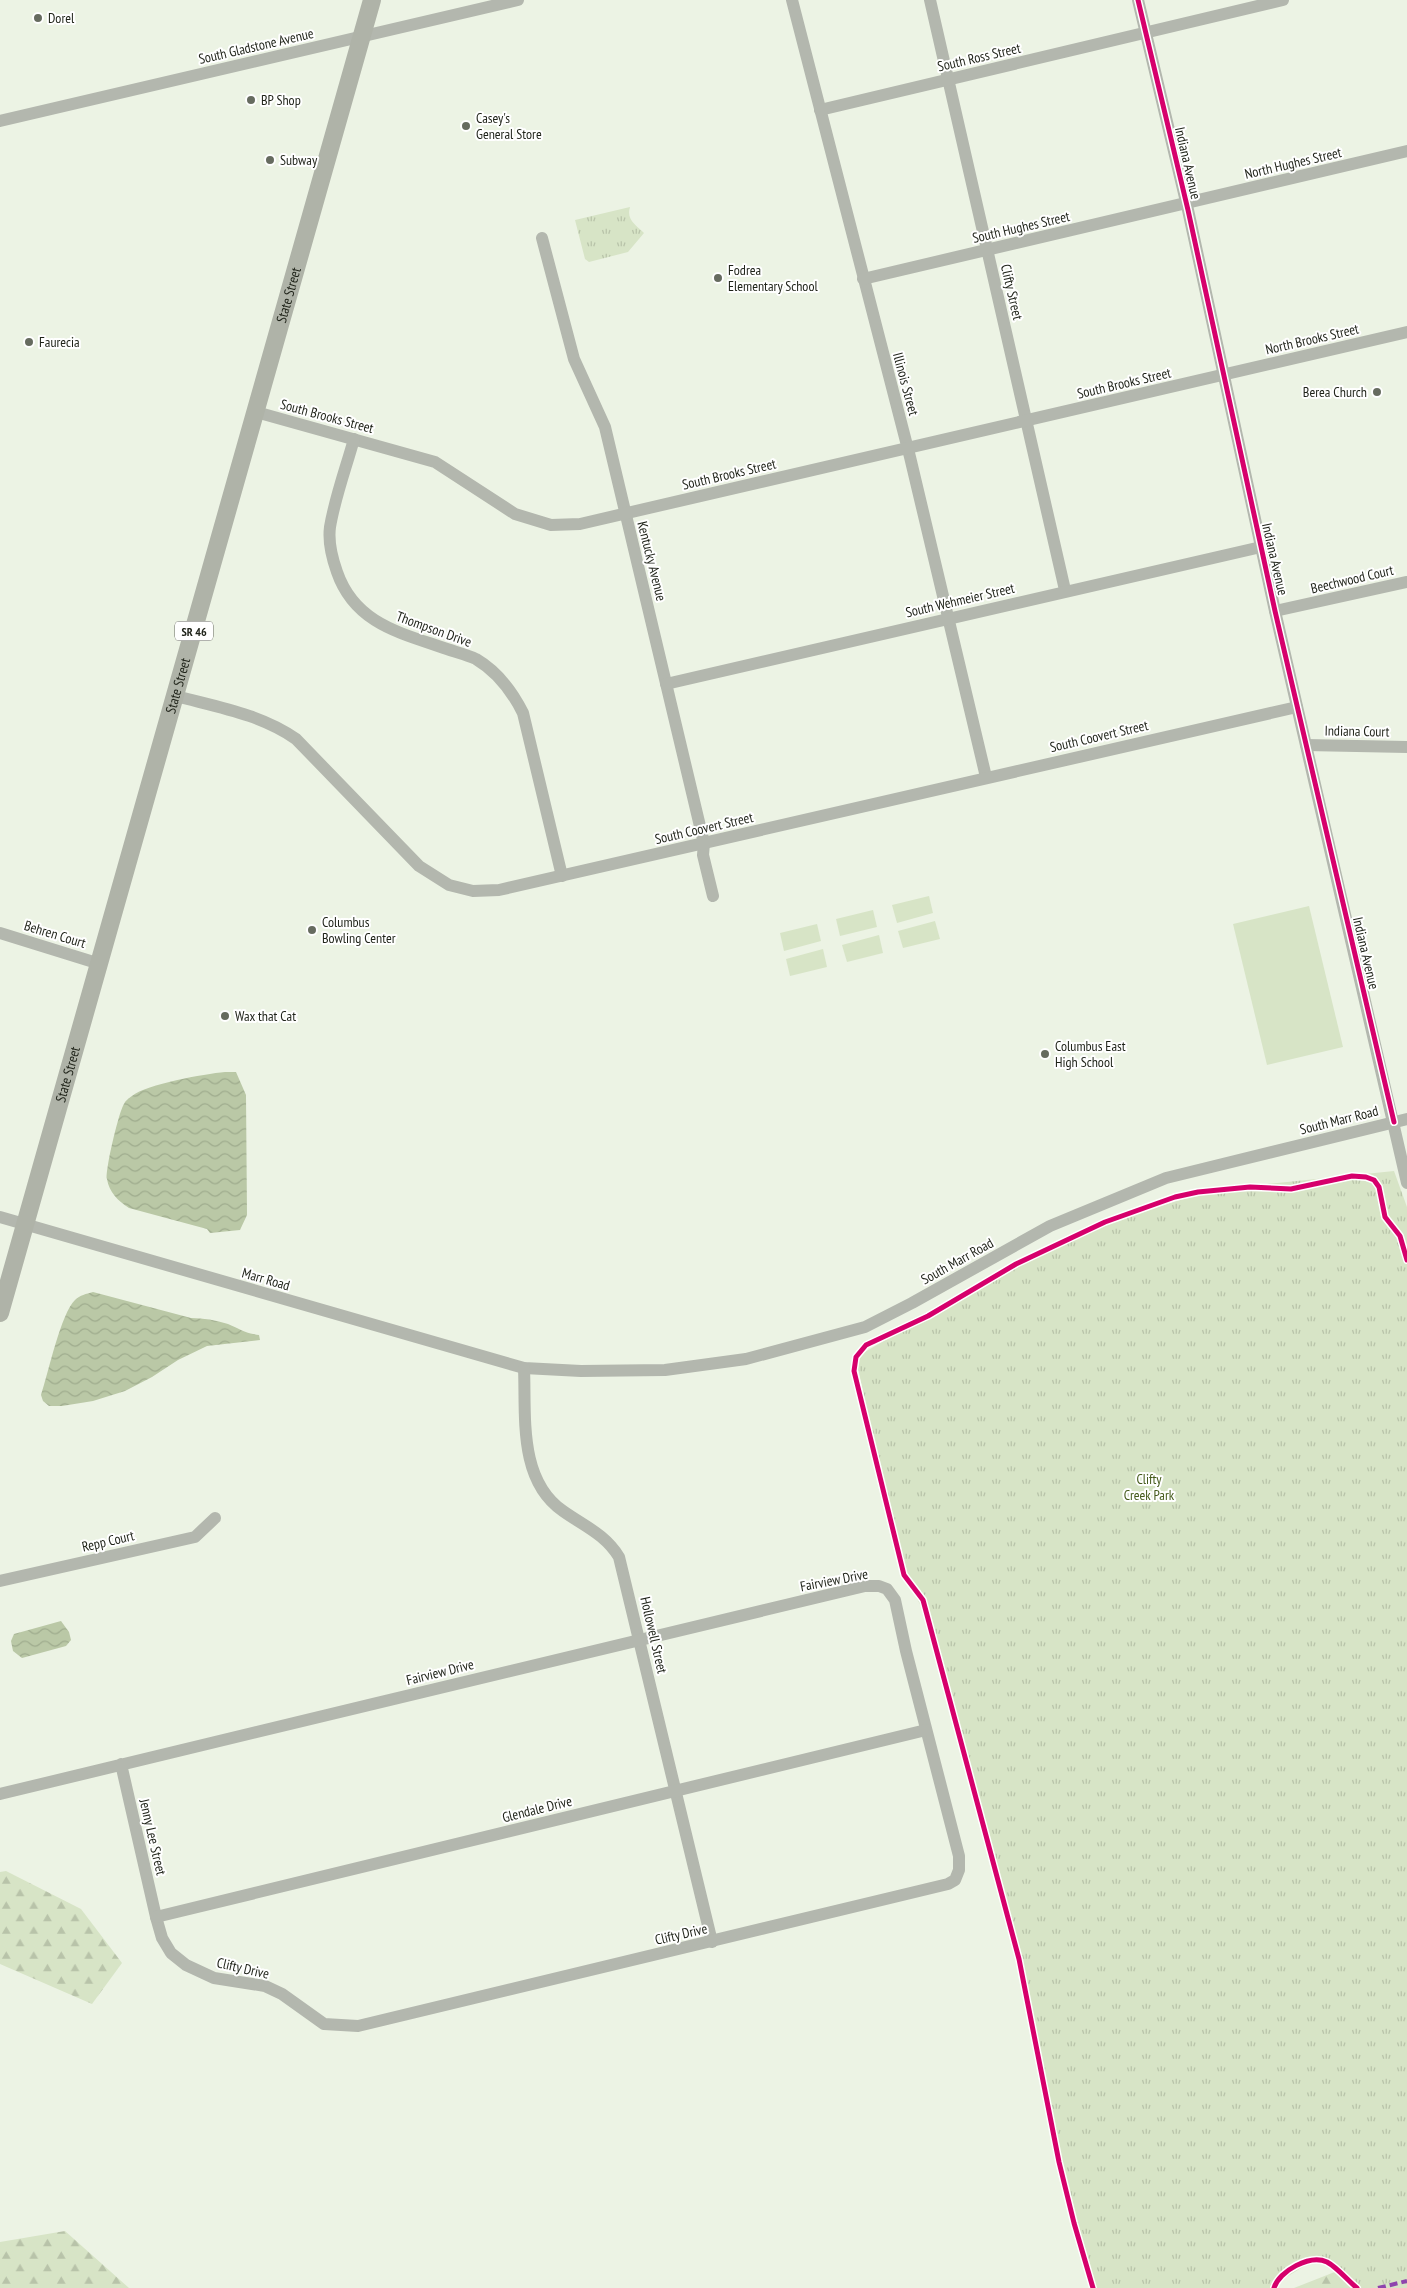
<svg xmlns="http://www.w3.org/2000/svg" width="1407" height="2288" font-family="'PT Sans Narrow',sans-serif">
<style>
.green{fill:#d7e4c6}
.forest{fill:url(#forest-firs)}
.park{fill:url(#park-tufts)}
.water{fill:url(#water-waves)}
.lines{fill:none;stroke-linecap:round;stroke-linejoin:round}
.minor{stroke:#b3b7ae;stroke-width:12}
.highway{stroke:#afb3a8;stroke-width:18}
.quiet{stroke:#8e44ad;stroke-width:4;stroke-dasharray:8 4;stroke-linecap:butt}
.cycleway-casing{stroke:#fff;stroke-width:8}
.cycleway{stroke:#d6006c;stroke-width:5}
.poi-dot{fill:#666b5f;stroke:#fff;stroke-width:2}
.labels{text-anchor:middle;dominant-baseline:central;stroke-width:4;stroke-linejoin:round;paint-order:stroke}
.shield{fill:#fff;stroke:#62645d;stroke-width:1}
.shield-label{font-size:12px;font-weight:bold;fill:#1e2218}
.poi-label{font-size:14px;fill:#1e2218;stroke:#fff;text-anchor:start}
.street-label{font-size:14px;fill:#1e2218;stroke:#fff}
.park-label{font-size:14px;fill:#455b1c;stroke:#fff}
</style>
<defs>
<pattern id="forest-firs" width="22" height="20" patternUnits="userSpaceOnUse" patternTransform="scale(1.25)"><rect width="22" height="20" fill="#d7e4c6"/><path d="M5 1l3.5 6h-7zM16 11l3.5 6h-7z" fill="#b8c3a9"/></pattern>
<pattern id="park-tufts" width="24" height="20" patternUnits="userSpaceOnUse" patternTransform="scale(1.25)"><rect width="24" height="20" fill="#d7e4c6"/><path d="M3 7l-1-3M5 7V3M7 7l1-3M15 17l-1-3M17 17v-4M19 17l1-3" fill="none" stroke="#b8c3a9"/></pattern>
<pattern id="water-waves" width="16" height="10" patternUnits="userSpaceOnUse" patternTransform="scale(1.25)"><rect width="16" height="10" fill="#bac8a6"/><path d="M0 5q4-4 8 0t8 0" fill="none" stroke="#9fac8e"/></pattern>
</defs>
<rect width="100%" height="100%" fill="#ecf3e4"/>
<g class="green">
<path d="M929,896l4,17 -36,10 -5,-18z"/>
<path d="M1309,906l34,141 -76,18 -34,-141z"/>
<path d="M873,910l4,17 -37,9 -4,-17z"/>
<path d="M935,921l5,18 -37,9 -5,-17z"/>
<path d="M817,924l4,17 -37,10 -4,-18z"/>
<path d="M879,935l4,18 -36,9 -5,-17z"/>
<path d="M823,949l4,18 -37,9 -4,-17z"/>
</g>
<g class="forest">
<path d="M6,1871l75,38 41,54 -30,41 -92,-40v-92z"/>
<path d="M65,2231l64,57h-129v-46z"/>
<path d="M1355,2264l52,3v21h-113z"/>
</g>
<g class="park">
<path d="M630,207c-4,13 6,18 14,26l-16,19 -39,10 -4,-3 -10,-39z"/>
<path d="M1394,1171l13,36v1073l-50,8 -28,-25 -18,-1 -36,22 -1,4h-180l-29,-101 -35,-169 -29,-123 -73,-276 -24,-44 -24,-97 -24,-121 146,-84 103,-51 113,-33z"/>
</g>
<g class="water">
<path d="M225,1072h11l10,23 1,120 -7,15 -30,3 -3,-4 -78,-21c-11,-7 -20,-16 -22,-29 -2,-8 12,-68 17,-75 1,-3 5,-6 8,-8 15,-12 72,-22 93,-24z"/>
<path d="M93,1292l98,26c12,0 25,2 37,6 12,5 16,9 31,11l1,5 -53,6 -29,14 -26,17 -27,14 -32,10 -31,5h-13l-6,-5 -2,-6c7,-21 20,-82 34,-95 5,-5 11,-6 18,-8z"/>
<path d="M61,1621l8,11 2,8 -5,6 -44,12 -9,-7 -2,-10 3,-7z"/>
</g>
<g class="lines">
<g class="minor">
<path d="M792,0l118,457 76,320"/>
<path d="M930,0l135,590"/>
<path d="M1138,0l50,210 87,401 132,572"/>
<path d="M820,110l463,-110"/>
<path d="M0,121l518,-121"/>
<path d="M542,238l32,121 31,68 99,416 -1,12 10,41"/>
<path d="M863,279l544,-128"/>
<path d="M256,412l179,50 80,52 36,11 29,-1 827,-192"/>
<path d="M354,439c-8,29 -19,58 -24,88 -2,15 2,31 7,45 18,52 64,61 110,77 9,3 21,6 29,10 22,13 36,32 47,54l39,163"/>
<path d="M1275,611l131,-29"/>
<path d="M666,684l595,-137"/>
<path d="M176,696c41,11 84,18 120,43l123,127 30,19 24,6 26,-1 798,-183"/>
<path d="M1306,745l101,2"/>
<path d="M0,933l100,31"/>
<path d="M0,1217l524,151 57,3 84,-1 81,-11 119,-32 47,-24 138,-77 116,-48 241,-59"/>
<path d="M524,1368c2,48 -6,112 39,143 21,15 42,23 56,46l93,385"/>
<path d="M0,1581l195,-44 20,-19"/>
<path d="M0,1794c288,-70 577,-139 865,-208h14l8,3 8,11 11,51 53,205v14l-4,10 -7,4 -590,142 -34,-2 -42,-30 -17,-8 -51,-8 -28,-13 -15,-12 -9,-15 -6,-21 -35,-153"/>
<path d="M156,1917l770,-187"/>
</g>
<path class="highway" id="s1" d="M0,1313l372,-1313"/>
<path class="quiet" d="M1378,2288l29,-7"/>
<defs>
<g id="cycleway">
<path d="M1138,0l50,210 87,401 119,511"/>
<path d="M1093,2288l-19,-65 -15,-61 -40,-203 -96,-359 -19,-25 -50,-204 2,-14 10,-12 62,-29 88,-52 89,-42 70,-25 23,-5 52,-5 41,2 61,-13 14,1 8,3 5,7 6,30 15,19 7,24"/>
<path d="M1274,2288c5,-17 36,-34 53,-26 11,6 20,18 30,26"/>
</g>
</defs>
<use href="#cycleway" class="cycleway-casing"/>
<use href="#cycleway" class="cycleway"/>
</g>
<g class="poi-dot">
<circle cx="38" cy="18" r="5"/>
<circle cx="251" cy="100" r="5"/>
<circle cx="466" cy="126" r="5"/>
<circle cx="270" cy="160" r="5"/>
<circle cx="718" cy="278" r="5"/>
<circle cx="29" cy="342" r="5"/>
<circle cx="1377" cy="392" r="5"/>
<circle cx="312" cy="930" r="5"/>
<circle cx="225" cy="1016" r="5"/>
<circle cx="1045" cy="1054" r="5"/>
</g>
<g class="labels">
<rect class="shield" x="175" y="621.5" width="38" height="19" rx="4"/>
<g class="shield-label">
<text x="194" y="631">SR 46</text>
</g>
<g class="poi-label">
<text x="48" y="18">Dorel</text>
<text x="261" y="100">BP Shop</text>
<text x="476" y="118">Casey's<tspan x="476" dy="16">General Store</tspan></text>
<text x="280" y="160">Subway</text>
<text x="728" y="270">Fodrea<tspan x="728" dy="16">Elementary School</tspan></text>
<text x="39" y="342">Faurecia</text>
<text x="1367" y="392" text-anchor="end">Berea Church</text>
<text x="322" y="922">Columbus<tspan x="322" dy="16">Bowling Center</tspan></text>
<text x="235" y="1016">Wax that Cat</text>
<text x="1055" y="1046">Columbus East<tspan x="1055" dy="16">High School</tspan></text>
</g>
<g class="street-label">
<text transform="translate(256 46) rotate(-13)">South Gladstone Avenue</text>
<text transform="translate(979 57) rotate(-13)">South Ross Street</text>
<text transform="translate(1188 163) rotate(77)">Indiana Avenue</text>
<text transform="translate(1293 163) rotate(-13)">North Hughes Street</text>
<text transform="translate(1021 227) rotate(-13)">South Hughes Street</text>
<text transform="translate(1012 292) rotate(77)">Clifty Street</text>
<text stroke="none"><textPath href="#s1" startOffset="1058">State Street</textPath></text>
<text transform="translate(1312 339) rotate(-13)">North Brooks Street</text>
<text transform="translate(1124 383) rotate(-13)">South Brooks Street</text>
<text transform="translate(906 384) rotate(75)">Illinois Street</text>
<text transform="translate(327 416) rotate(15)">South Brooks Street</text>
<text transform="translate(729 474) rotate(-13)">South Brooks Street</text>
<text transform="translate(1275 559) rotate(77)">Indiana Avenue</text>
<text transform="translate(652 561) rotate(76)">Kentucky Avenue</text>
<text transform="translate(1352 579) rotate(-13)">Beechwood Court</text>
<text transform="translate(960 600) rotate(-13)">South Wehmeier Street</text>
<text transform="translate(434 629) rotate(20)">Thompson Drive</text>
<text stroke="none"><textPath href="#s1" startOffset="652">State Street</textPath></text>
<text transform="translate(1357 731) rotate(1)">Indiana Court</text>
<text transform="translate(1099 736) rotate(-13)">South Coovert Street</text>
<text transform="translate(704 828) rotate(-13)">South Coovert Street</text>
<text transform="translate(55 934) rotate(17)">Behren Court</text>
<text transform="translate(1366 953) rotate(77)">Indiana Avenue</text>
<text stroke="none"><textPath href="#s1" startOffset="248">State Street</textPath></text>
<text transform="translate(1339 1120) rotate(-14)">South Marr Road</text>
<text transform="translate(957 1261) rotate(-29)">South Marr Road</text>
<text transform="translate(266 1279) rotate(16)">Marr Road</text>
<text transform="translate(108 1541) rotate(-13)">Repp Court</text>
<text transform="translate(834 1580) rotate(-11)">Fairview Drive</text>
<text transform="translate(654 1635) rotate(77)">Hollowell Street</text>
<text transform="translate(440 1672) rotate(-14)">Fairview Drive</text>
<text transform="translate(537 1809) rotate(-14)">Glendale Drive</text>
<text transform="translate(153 1837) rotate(77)">Jenny Lee Street</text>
<text transform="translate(681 1934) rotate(-13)">Clifty Drive</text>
<text transform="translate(243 1968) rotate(13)">Clifty Drive</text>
</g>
<g class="park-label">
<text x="1149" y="1479">Clifty<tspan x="1149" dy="16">Creek Park</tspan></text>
</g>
</g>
</svg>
